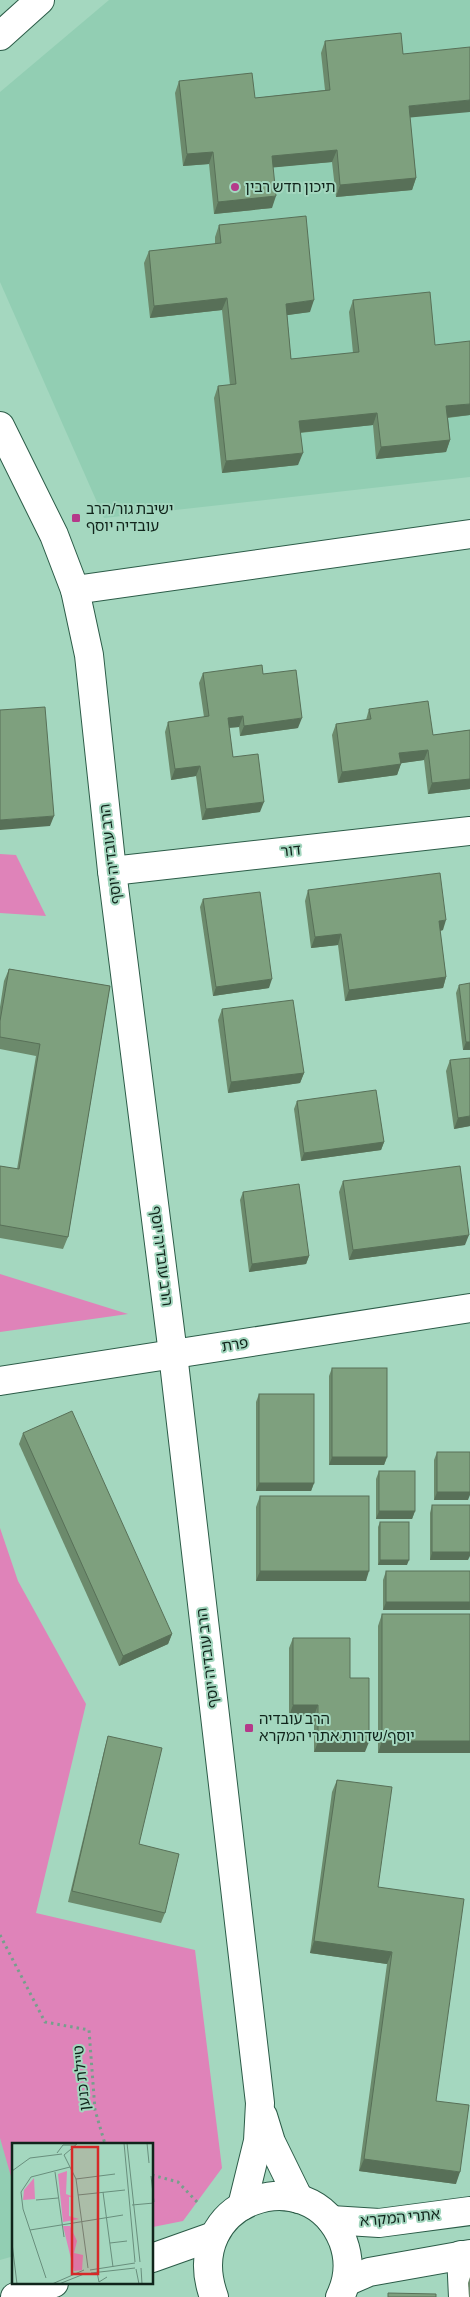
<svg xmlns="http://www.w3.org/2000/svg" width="470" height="2297" font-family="'Sofia Sans Condensed','Noto Sans Hebrew',sans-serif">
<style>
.built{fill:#92ceb3}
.green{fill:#df83b9}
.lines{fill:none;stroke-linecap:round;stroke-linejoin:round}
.minor-casing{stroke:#2c5c48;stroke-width:30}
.path{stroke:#769f8c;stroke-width:3;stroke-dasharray:2.5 4;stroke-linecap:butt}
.minor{stroke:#fff;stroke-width:28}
.wall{fill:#6c8a6c}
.shaded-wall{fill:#587058}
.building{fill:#7ea07e;stroke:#587058}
.poi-dot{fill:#b5398a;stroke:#a4d7bf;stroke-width:2}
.labels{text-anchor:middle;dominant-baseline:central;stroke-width:4;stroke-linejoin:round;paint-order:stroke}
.poi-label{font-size:15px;fill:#10241b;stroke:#a4d7bf;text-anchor:start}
.street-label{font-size:15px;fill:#10241b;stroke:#a4d7bf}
.inset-road{fill:none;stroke:#698f7d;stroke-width:1}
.view{fill:#d62828;fill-opacity:0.15;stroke:#d62828;stroke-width:2.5}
.inset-edge{fill:none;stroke:#10241b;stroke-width:2.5}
</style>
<rect width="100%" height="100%" fill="#a4d7bf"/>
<g class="built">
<path d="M109,0h361v477l-366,41 -104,-236v-190z"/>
<path d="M0,2035l14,126v95l-14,4z"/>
</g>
<g class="green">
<path d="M0,854l16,1 30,61 -46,-3z"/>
<path d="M0,1274l128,40 -128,18z"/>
<path d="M0,1528l18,53 68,123 -50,209 159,37 27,218 -39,53 -30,6 -1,-83h-138v43l-14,-49z"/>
</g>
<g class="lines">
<defs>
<g id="minor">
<path d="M0,36l40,-36"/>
<path d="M0,426l54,109 21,55 14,65 23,216 61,483 87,749 -2,38 -16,65"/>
<path d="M75,590l395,-56"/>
<path d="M112,871l358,-40"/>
<path d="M0,1381l470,-73"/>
<path d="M263,2116l8,26 28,57"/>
<path d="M331,2220l48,3 91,-12"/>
<path d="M461,2255l2,42"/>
<path d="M152,2258l62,-22"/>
<path d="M346,2282l23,-10 101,-18"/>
<path d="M15,2297l39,-14"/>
<path d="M214,2297c-35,-96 95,-141 129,-56 7,19 6,38 -3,56"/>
</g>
</defs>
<use href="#minor" class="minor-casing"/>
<g class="path">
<path d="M0,1935l45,87 44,8 6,80 10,34"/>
<path d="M152,2175l26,7 21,22"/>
</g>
<use href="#minor" class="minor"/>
</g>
<g class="wall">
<path d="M325,41l85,77 6,60 -4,12 -76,7 -4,-35 -59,5 -1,41 -58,6 -5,-50 -26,2 -8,-73 4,-12 76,17 70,-8 -4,-37z"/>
<path d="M219,225l91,87 -23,3 4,44 62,-6 -4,-41 4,-12 82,45 35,70 -22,3 2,22 -4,12 -70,7 -3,-34 -73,8 -2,32 -76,8 -8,-75 4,-12 12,-1 -8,-75 -72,8 -6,-55 5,-12 66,-7v-7z"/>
<path d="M203,673l60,1 35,54 -58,8 -1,-9 -10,1 4,29 27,55 -58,8 -6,-44 -25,4 -6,-48 3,-10 36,-5 -5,-34z"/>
<path d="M369,709l64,26 37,-5v59l-42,5 -4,-34 -23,3 -4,12 -59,8 -6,-48 4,-11 30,-4z"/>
<path d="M308,890l135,40 -3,1 6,46 -3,11 -98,13 -7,-56 -27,3 -6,-47z"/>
<path d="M203,899l66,89 -56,8 -13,-89z"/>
<path d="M9,969l101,17 -42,251 -5,12 -63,-11v-72l17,3 19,-113 -36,-7v-42l4,-26z"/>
<path d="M459,985l11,65h-7l-7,-57z"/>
<path d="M222,1009l82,64 -4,10 -72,10 -10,-73z"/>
<path d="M450,1060l20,66 -16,3 -8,-58z"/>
<path d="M297,1101l87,41 -3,8 -80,11 -7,-52z"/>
<path d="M343,1181l122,64 -116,15 -10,-68z"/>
<path d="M243,1192l66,64 -3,8 -57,8 -9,-72z"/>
<path d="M332,1368l55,89 -3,8h-55v-89z"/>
<path d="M259,1394l55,89 -3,8h-55v-89z"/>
<path d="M23,1433l149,201 -4,10 -49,22 -100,-222z"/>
<path d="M437,1452l31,48h-34v-40z"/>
<path d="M379,1471l36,40 -3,8h-36v-40z"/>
<path d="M260,1496l106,85h-110v-74z"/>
<path d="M432,1505l36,55h-38v-47z"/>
<path d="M380,1522l27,43h-29v-38z"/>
<path d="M386,1571l84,39h-87v-30z"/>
<path d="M382,1614l88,139h-92v-127z"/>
<path d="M293,1638l57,40 15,74h-51v-36h-25v-68z"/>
<path d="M108,1736l31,108 26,69 -4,10 -93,-21 37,-155z"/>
<path d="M337,1780l41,107 58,214 20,83 -97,-13 28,-207 -77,-11 22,-161z"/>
<path d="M470,2277v20h-1l-1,-14z"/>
</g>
<g class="shaded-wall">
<path d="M470,100v12l-65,6 4,-12z"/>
<path d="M337,150l-5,12 -64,6 4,-12z"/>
<path d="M213,152l-4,12 -26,2 4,-12z"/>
<path d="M416,178l-4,12 -76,7 4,-12z"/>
<path d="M276,196l-4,12 -58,6 4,-12z"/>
<path d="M227,298l-5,12 -72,8 4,-12z"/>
<path d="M314,300l-4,12 -29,4 5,-12z"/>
<path d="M470,404v11l-28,3 4,-12z"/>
<path d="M377,413l-4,12 -78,8 4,-12z"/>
<path d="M450,440l-4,12 -70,7 5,-12z"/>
<path d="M303,453l-5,12 -76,8 4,-12z"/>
<path d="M243,716l-4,11 -15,1 4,-10z"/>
<path d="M302,718l-4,10 -58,8 4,-10z"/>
<path d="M428,750l-4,10 -28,4 3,-11z"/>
<path d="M401,764l-4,11 -59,8 4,-11z"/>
<path d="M200,766l-4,10 -25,4 4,-11z"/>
<path d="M470,779v10l-42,5 4,-11z"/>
<path d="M264,802l-4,10 -58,8 4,-11z"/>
<path d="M54,816l-4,10 -50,4v-10z"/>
<path d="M446,920l-3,10 -8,2 4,-11z"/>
<path d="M341,934l-3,11 -27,3 4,-11z"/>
<path d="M446,977l-3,11 -98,13 4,-11z"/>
<path d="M272,979l-3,9 -56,8 3,-9z"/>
<path d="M466,1042h4v8h-7z"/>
<path d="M304,1073l-4,10 -72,10 3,-11z"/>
<path d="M470,1116v10l-16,3 4,-11z"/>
<path d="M384,1142l-3,8 -80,11 3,-8z"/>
<path d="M469,1235l-4,10 -116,15 4,-10z"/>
<path d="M309,1256l-3,8 -57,8 3,-8z"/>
<path d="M332,1457h55l-3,8h-55z"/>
<path d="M259,1483h55l-3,8h-55z"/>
<path d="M437,1492h33v3l-2,5h-34z"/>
<path d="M379,1511h36l-3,8h-36z"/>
<path d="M432,1552h38v4l-2,4h-38z"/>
<path d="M380,1560h29l-2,5h-29z"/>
<path d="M260,1571h109l-3,10h-110z"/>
<path d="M386,1602h84v8h-87z"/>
<path d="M172,1634l-4,10 -49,22 4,-10z"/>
<path d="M293,1705h25l-4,11h-25z"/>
<path d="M382,1741h88v12h-92z"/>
<path d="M318,1742h51l-4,10h-51z"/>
<path d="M314,1941l78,11 -5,12 -77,-11z"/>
<path d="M364,2159l96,13 -4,12 -97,-13z"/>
</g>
<g class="building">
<path d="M401,33l2,21 67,-7v53l-61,6 7,72 -76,7 -3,-35 -65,6 4,40 -58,6 -5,-50 -26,2 -8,-73 73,-8 3,25 75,-8 -5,-49z"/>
<path d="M306,216l8,84 -28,4 5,55 68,-7 -6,-52 77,-8 5,53 35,-4v63l-24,2 4,34 -69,7 -4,-34 -78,8 4,32 -77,8 -8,-75 18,-2 -9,-86 -73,8 -5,-55 72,-8 -2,-18z"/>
<path d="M262,665l1,9 33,-4 6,48 -58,8 -1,-10 -15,2 5,39 25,-3 6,48 -58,7 -6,-43 -25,3 -7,-47 41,-6 -6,-43z"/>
<path d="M428,701l5,34 37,-5v49l-38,4 -4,-33 -29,3 2,11 -59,8 -6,-48 35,-5 -2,-10z"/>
<path d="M45,707l9,109 -54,4v-110z"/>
<path d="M440,873l6,47 -7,1 7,56 -97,13 -8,-56 -26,3 -7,-47z"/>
<path d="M260,892l12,87 -56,8 -13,-88z"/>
<path d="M9,969l101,17 -42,251 -68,-12v-59l19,3 21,-125 -40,-7v-16z"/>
<path d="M470,983v59h-4l-7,-57z"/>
<path d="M293,1000l11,73 -73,9 -9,-73z"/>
<path d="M470,1058v58l-12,2 -8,-58z"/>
<path d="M376,1090l8,52 -80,11 -7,-52z"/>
<path d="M460,1166l9,69 -116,15 -10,-69z"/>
<path d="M299,1184l10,72 -57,8 -9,-72z"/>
<rect x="332" y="1368" width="55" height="89"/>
<rect x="259" y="1394" width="55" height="89"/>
<path d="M72,1411l100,223 -49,22 -100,-223z"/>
<rect x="437" y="1452" width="33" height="40"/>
<rect x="379" y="1471" width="36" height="40"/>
<rect x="260" y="1496" width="109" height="75"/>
<rect x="432" y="1505" width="38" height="47"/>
<rect x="380" y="1522" width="29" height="38"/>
<rect x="386" y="1571" width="84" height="31"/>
<rect x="382" y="1614" width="88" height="127"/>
<path d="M293,1638h57v40h19v64h-51v-37h-25z"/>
<path d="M108,1736l54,12 -23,96 40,10 -14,59 -93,-22z"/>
<path d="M337,1780l55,7 -14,100 86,12 -28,202 33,4 -9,67 -96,-13 28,-207 -78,-11z"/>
<path d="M388,2293l48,1v3h-48z"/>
</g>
<g class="poi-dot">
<circle cx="235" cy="187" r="5"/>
<rect x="71" y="513" width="10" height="10" rx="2.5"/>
<rect x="244" y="1723" width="10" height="10" rx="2.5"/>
</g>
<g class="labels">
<g class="poi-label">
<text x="245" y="187">תיכון חדש רבין</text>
<text x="86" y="509">ישיבת גור/הרב<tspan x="86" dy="17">עובדיה יוסף</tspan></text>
<text x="259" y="1719">הרב עובדיה<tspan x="259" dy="17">יוסף/שדרות אתרי המקרא</tspan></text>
</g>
<g class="street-label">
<text transform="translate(291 851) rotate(-6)">דור</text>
<text transform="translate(111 854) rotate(-97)">הרב עובדיה יוסף</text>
<text transform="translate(161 1256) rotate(83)">הרב עובדיה יוסף</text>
<text transform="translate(235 1345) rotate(-9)">פרת</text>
<text transform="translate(208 1658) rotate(-97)">הרב עובדיה יוסף</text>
<text transform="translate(82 2078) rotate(-96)">טיילת כנען</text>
<text transform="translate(400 2218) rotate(-5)">אתרי המקרא</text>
</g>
</g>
<g transform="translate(12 2143)">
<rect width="141" height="141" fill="#a4d7bf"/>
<path d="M55,28l-1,23 8,3h-5v19l10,3 -16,3 -5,-48zM22,35l1,21 -12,1 1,-10zM51,83h7l7,15 -3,12 9,2 -1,15 -8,1z" fill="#df83b9"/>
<path class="inset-road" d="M112,0l11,119M115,0l13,119M135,0l2,20M45,10l6,-8h13M52,12l12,24 12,89M52,12l14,-12M0,28l18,-13 32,-4M43,29l9,65M139,33l3,26M64,36l39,-5M91,49l10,75M66,52l47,-5M24,57l22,-2M120,62l22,-2M18,87l93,-15M0,100l5,41M98,100l17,-2M129,125l1,16M124,126l3,15M78,127l45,-7M85,129l2,10 8,-5M79,130l44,-5M34,135l-23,-69 -2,-17 10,-15 39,-10M40,141l32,-14M47,141l25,-10"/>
<path class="view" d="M60,4h26v127h-26z"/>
<rect width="141" height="141" class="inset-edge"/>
</g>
</svg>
